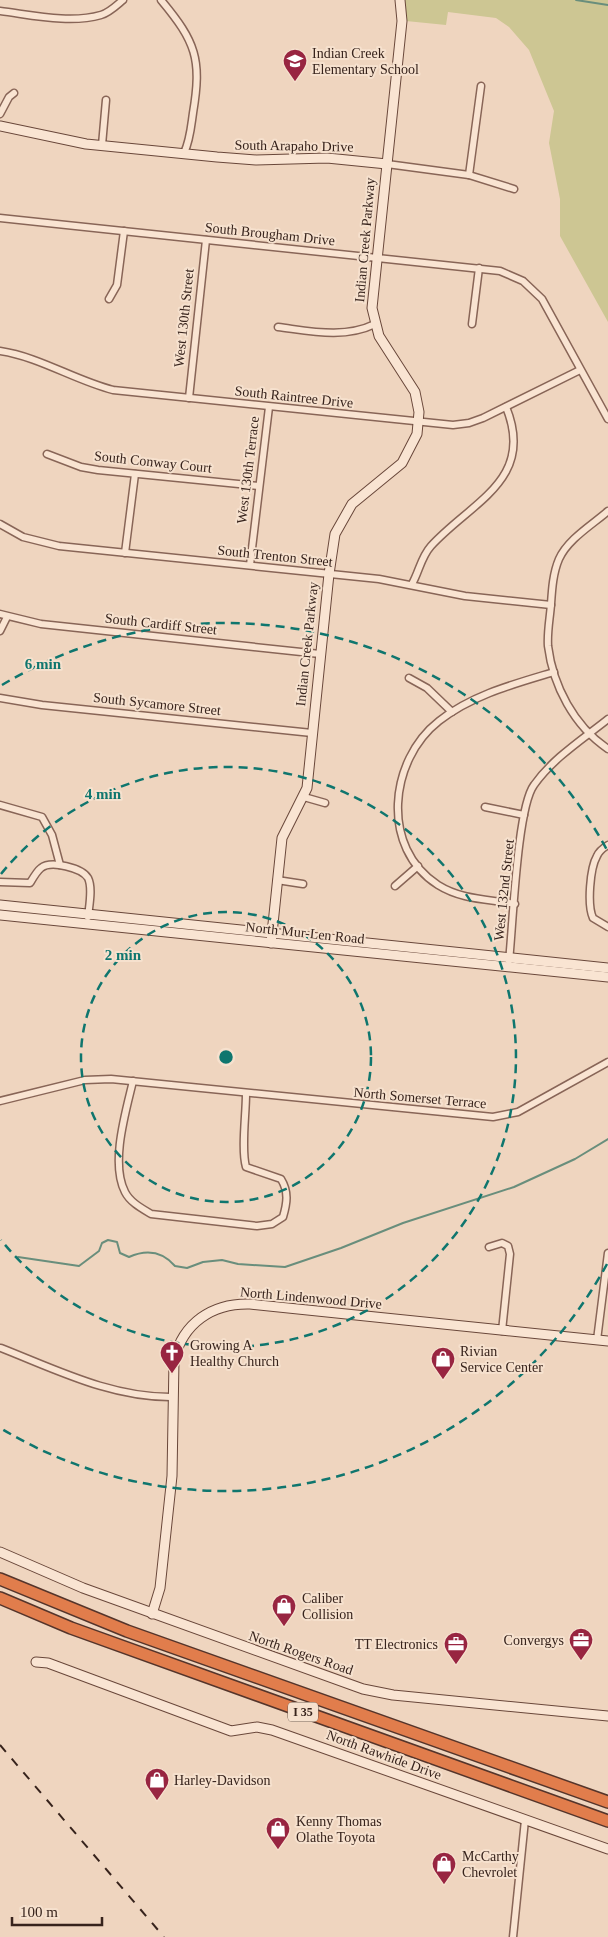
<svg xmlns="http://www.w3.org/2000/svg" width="608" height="1937" font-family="Georgia,serif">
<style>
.green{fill:#cdc693}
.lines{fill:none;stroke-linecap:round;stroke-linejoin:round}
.stream{stroke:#698e7c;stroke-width:2}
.street-casing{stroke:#886557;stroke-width:9}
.secondary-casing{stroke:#69473a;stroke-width:11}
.highway-casing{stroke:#55352b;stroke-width:14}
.street{stroke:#f9e4d2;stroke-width:6}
.secondary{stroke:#f9e4d2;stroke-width:9}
.highway{stroke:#e17d4c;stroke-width:11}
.rail{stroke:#37231c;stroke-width:2;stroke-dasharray:9 9;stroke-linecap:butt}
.ring{fill:none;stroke:#0f766e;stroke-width:2.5;stroke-dasharray:9 6}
.labels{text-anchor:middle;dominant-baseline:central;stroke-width:4;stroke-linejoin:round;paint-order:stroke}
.shield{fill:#f6e1ce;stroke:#705c51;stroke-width:1}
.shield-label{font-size:12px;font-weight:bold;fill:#37231c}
.poi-label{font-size:14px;fill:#37231c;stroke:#f6e1ce;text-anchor:start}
.street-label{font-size:14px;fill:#37231c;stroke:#f6e1ce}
.centre{fill:#0f766e;stroke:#f6e1ce;stroke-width:2.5}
.ring-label{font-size:15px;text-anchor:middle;font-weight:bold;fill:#0f766e;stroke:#f6e1ce;stroke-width:4;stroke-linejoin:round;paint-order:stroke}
</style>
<rect width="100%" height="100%" fill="#efd5bf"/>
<path class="green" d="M405,0h203v322l-48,-86v-37l-11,-56 5,-32 -25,-61 -20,-23 -13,-9 -48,-6 -2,13 -40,-4z"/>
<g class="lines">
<g class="stream">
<path d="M576,0l32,5"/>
<path d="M18,1257l61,9 20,-15 3,-8 6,-3 9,2 3,11 9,4c18,-8 33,-6 46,9l12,2 16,-6 19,-2 16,4 47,3 56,-19 62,-25 111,-36 61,-28 33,-20"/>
</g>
<defs>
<g id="street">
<path d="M161,0c35,42 41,59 32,113 -2,14 -3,28 -9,40"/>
<path d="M0,11c32,4 70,13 101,4 8,-2 16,-10 22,-15"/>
<path d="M0,114l9,-17 5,-4"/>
<path d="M102,145l4,-45"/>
<path d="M387,164l82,11 45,14"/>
<path d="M469,175l12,-89"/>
<path d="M0,218l500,53 23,10 19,18 66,120"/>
<path d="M109,299l8,-14 7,-54"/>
<path d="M472,324l7,-56"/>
<path d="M278,327c32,4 66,12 97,-3"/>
<path d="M0,351c40,6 74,29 113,39l340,35 16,-2 14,-5 97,-48"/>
<path d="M189,398l17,-158"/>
<path d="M47,454l34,13 17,3 160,16"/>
<path d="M608,511c-16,14 -40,28 -49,48 -6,14 -7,30 -8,45 -1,14 -4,28 -3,42 5,40 26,80 60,103"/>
<path d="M0,524l23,13 36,9 320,33 86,17 86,9"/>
<path d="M125,553l10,-79"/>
<path d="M250,565l19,-158"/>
<path d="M412,584c7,-12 9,-27 19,-38 40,-44 105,-66 75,-139"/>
<path d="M0,614l41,10 279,30"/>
<path d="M0,631l7,-14"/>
<path d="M409,678l18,10 25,24"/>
<path d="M0,698l42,7 270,28"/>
<path d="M304,797l21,6"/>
<path d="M0,805l42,12 10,18 8,30"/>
<path d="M485,807l39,8"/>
<path d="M608,845c-5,3 -9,6 -11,11 -7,12 -10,49 -4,62l15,9"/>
<path d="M277,880l26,4"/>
<path d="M0,882l30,1c3,-5 7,-12 11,-15 10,-8 41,0 47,10 5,10 1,28 0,39"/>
<path d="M395,886l23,-20"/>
<path d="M515,904c-27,-5 -53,-4 -77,-19 -58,-37 -49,-125 1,-164 33,-26 75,-37 115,-49"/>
<path d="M509,961c4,-36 8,-153 25,-176 19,-27 49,-46 74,-66"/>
<path d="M133,1081c-7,30 -23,82 -8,111 5,10 16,16 26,22l106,12 15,-2 11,-7c4,-14 6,-25 -2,-38l-35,-12c-5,-18 0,-52 0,-73"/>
<path d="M0,1101l85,-21 26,-1 382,38 25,-5 90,-50"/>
<path d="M489,1247l13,-4 6,3 2,8 -8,77"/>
<path d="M597,1340l11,-87"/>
<path d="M1,1348c56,22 111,50 172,49"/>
<path d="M513,1937l12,-117"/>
</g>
<g id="secondary">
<path d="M0,126l86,18 131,13 39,3 71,-2 60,6"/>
<path d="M0,905l608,63"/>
<path d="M0,915l608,62"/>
<path d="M271,943l11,-105 25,-50 22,-214 6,-40 17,-30 50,-41 15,-29 2,-22 -4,-20 -36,-56 -7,-28 30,-287 -2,-21"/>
<path d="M0,1552l83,36 280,101 30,6 215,21"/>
<path d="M152,1614l8,-26 12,-112 2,-116c9,-37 38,-57 76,-56l358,37"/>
<path d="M36,1662l12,1 183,68 26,-4 15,3 336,119"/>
</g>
<g id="highway">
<path d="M0,1579l127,52 481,171"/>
<path d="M0,1598l71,30 537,193"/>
</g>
</defs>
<use href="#street" class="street-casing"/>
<use href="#secondary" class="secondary-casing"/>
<use href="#highway" class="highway-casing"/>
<use href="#street" class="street"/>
<use href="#secondary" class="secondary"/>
<use href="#highway" class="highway"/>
<path class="rail" d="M0,1745l164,192"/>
</g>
<g class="ring">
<circle cx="226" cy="1057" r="145"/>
<path d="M1 874A290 290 0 1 1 1 1240"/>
<path d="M607 1264A434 434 0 0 1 2 1429M2 685A434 434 0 0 1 607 850"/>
</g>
<defs>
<symbol id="school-pin" viewBox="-11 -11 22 30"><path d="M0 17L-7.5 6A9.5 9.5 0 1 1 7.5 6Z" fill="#982541" stroke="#f6e1ce"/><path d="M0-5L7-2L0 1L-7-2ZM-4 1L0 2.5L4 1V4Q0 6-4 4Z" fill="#fff"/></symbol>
<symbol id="church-pin" viewBox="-11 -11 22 30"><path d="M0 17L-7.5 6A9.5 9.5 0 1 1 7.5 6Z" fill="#982541" stroke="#f6e1ce"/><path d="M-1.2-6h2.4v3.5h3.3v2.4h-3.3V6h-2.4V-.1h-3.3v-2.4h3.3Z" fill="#fff"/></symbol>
<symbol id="shop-pin" viewBox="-11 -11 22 30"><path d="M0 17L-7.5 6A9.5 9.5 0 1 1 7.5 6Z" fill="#982541" stroke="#f6e1ce"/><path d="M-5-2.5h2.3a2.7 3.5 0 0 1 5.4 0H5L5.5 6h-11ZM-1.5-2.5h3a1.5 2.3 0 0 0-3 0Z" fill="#fff"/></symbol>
<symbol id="office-pin" viewBox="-11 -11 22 30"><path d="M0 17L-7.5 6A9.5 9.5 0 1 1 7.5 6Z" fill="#982541" stroke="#f6e1ce"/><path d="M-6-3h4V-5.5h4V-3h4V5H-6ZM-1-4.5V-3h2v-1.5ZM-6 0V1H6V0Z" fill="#fff"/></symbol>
</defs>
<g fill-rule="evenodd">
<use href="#school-pin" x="281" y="47" width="28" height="38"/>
<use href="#church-pin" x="158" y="1339" width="28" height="38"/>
<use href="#shop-pin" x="429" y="1345" width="28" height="38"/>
<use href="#shop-pin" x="270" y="1592" width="28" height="38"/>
<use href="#office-pin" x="567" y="1626" width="28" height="38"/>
<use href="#office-pin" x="442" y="1630" width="28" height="38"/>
<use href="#shop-pin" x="143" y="1766" width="28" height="38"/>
<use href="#shop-pin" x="264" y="1815" width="28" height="38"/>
<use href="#shop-pin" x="430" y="1850" width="28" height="38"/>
</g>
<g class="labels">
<rect class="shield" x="288" y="1702.5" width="30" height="19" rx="4"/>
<g class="shield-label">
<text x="303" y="1712">I 35</text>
</g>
<g class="poi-label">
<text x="312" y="53">Indian Creek<tspan x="312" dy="16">Elementary School</tspan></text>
<text x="190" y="1345">Growing A<tspan x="190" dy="16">Healthy Church</tspan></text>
<text x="460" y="1351">Rivian<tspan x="460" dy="16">Service Center</tspan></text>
<text x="302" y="1598">Caliber<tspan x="302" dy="16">Collision</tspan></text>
<text x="564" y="1640" text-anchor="end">Convergys</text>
<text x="438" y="1644" text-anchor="end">TT Electronics</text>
<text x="174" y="1780">Harley-Davidson</text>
<text x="296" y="1821">Kenny Thomas<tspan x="296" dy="16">Olathe Toyota</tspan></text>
<text x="462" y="1856">McCarthy<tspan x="462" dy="16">Chevrolet</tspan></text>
</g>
<g class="street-label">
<text transform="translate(294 146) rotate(1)">South Arapaho Drive</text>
<text transform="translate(270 234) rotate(6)">South Brougham Drive</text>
<text transform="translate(365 240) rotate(-85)">Indian Creek Parkway</text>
<text transform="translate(184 318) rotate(-84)">West 130th Street</text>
<text transform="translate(294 397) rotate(6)">South Raintree Drive</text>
<text transform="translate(153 462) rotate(6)">South Conway Court</text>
<text transform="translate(248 470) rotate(-83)">West 130th Terrace</text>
<text transform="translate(275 556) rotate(6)">South Trenton Street</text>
<text transform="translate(161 624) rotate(6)">South Cardiff Street</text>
<text transform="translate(307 644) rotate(-84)">Indian Creek Parkway</text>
<text transform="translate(157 704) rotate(6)">South Sycamore Street</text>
<text transform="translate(504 890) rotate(-84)">West 132nd Street</text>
<text transform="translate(305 933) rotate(6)">North Mur-Len Road</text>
<text transform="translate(420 1098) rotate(5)">North Somerset Terrace</text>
<text transform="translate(311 1298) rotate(5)">North Lindenwood Drive</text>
<text transform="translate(301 1653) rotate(19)">North Rogers Road</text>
<text transform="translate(384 1755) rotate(20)">North Rawhide Drive</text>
</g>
</g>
<circle cx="226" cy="1057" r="8" class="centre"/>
<g class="ring-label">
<text x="43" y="669">6 min</text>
<text x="103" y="799">4 min</text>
<text x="123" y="960">2 min</text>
</g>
<path d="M12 1917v8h90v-8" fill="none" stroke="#37231c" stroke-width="2.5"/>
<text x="20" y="1917" font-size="15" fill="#37231c" stroke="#f6e1ce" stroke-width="4" paint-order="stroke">100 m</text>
</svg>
